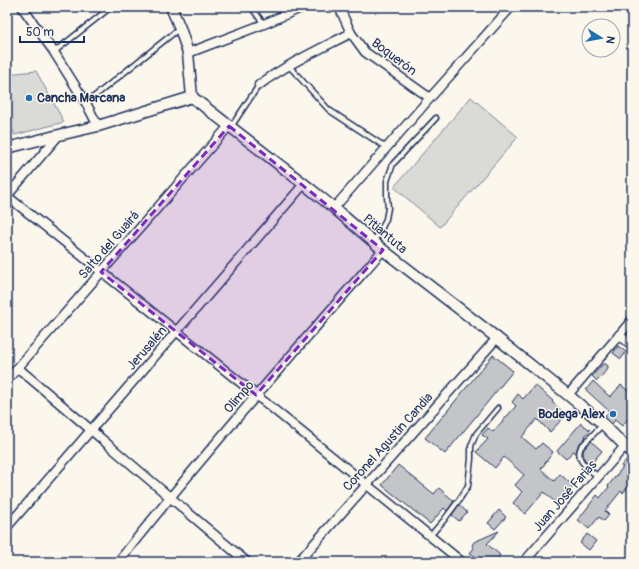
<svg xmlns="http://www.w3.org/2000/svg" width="639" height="569" font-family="Pangolin,sans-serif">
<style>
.green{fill:#dadad7;stroke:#7a849a}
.building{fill:#c3c5c9;stroke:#1b2f5e}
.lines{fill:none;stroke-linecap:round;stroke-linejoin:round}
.service-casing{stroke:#1b2f5e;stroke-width:7}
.minor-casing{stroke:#1b2f5e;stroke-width:11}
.tertiary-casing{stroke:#1b2f5e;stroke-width:13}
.service{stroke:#fbf7ec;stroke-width:4}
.minor{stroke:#fbf7ec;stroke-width:8}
.tertiary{stroke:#fbf7ec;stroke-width:10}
.marked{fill:#7b2cbf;fill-opacity:0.2;stroke:#7b2cbf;stroke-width:3;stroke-dasharray:8 5;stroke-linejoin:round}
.poi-dot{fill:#1f6fb2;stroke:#fbf7ec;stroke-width:1.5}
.labels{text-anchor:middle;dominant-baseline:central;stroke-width:3;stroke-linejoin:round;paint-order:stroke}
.street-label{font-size:13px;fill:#1b2f5e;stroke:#fbf7ec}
.poi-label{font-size:13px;font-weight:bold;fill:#1b2f5e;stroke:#fbf7ec;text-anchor:start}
</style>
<rect width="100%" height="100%" fill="#fbf7ec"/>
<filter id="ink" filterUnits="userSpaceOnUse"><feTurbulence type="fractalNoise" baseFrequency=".025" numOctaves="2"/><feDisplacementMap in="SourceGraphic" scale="8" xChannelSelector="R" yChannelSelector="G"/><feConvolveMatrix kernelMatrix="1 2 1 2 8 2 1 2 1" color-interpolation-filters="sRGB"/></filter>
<g filter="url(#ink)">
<g class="green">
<path d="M36,71l28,51 -49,13 -8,-17v-39l9,-6z"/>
<path d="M471,97l47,40 -78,90 -46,-40z"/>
</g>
<g class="building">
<path d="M618,346l8,6 -5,7 -8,-6z"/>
<path d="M493,355l20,16 -68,83 -20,-16z"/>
<path d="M604,363l4,3v3l-11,12 -5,-5z"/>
<path d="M593,381l17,16 11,-12 11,9v20l-10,12 -7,-6 -3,4 -7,-7 4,-6 -23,-21z"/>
<path d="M535,385l18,16 -1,1 14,13 -16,17 -13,-13 -15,18 14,12 6,-6 11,9 -12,17 13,12 6,-7 13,12 -13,15 -2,-1 -2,3 -12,-11 -19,22 -12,-11 9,-11 -7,-7 9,-10 -20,-18 -9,11 -19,-16 12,-13 -6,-4 6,-7 5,4 23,-26 -4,-4 6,-8 5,5z"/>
<path d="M581,423l9,7 -5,6 1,1 -8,8 -2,8 -3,-2 -7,8 -9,-8z"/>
<path d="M591,441l11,10 -12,14 -6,-6 -1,-7 1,-3z"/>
<path d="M628,458l4,3v21l-9,11 -2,-2 -16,20 4,4 -5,6 -5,-4 -10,12 -11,-9 19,-25 3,3 9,-11 -1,-1 15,-19 -2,-1z"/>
<path d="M398,465l36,29 5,-6 15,13 -7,10 -3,-3 -14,16 -48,-39z"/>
<path d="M459,505l8,7 -8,9 -7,-6z"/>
<path d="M499,510l7,7 -11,12 -7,-6z"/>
<path d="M499,531l-12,13 13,11 -2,3 5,4h-20l-13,-9 4,-5 -2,-3 2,-3z"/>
<path d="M587,534l9,7 -7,9 -9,-7z"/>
</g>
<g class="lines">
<defs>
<g id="service">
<path d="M251,7l13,17"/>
<path d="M54,52l57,-45"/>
<path d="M289,66l40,44 58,38"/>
<path d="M86,103l94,-75"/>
<path d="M231,127l28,-42"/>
<path d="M373,241l6,-7 7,-15 2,-11 -1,-11v-16l6,-17 43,-46"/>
<path d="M598,477c-9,-9 -24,-16 -17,-30l22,-23"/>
<path d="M430,536l14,-16 15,-20 9,-14 3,-27v-13l5,-12 22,-26"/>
</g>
<g id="minor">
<path d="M22,7l32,45 32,51 12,23"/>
<path d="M339,7l12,26 14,19 65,46"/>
<path d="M188,53l76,-29 39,-17"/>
<path d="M259,85c28,-21 61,-36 92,-52"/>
<path d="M59,135l-52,61 249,199 206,167"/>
<path d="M334,208l96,-110 81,-91"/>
<path d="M619,335l13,10"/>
<path d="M18,368c76,64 152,130 229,194"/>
<path d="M7,380l222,-254"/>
<path d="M568,395l64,-75"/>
<path d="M7,527l297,-343"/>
<path d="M118,562c85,-107 175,-209 265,-312"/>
<path d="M298,562l199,-224"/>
<path d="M524,562l101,-116"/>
</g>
<g id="tertiary">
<path d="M171,7l9,21 8,25 4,44 112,87 30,24 49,42 114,88 71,57 35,29 22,22 7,6"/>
<path d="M7,148l52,-13 39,-9 94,-29"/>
</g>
</defs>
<use href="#service" class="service-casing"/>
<use href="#minor" class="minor-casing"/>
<use href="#tertiary" class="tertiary-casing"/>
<use href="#service" class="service"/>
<use href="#minor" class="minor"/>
<use href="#tertiary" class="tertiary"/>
</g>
</g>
<path class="marked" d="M229,126l154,124 -127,145 -155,-123z"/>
<g class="poi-dot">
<circle cx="29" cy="98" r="4"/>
<circle cx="613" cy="414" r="4"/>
</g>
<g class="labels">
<g class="street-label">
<text transform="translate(394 57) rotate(37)">Boquerón</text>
<text transform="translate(385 234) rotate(40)">Pitiantuta</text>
<text transform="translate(109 245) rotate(-49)">Salto del Guairá</text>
<text transform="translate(147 348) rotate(-49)">Jerusalén</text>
<text transform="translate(239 397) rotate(-49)">Olimpo</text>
<text transform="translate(388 442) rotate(-48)">Coronel Agustin Candia</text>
<text transform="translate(565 496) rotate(-49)">Juan José Farias</text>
</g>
<g class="poi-label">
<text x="37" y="98">Cancha Marcana</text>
<text x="605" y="414" text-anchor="end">Bodega Alex</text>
</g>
</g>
<rect width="639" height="569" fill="none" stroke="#fbf7ec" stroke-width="24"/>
<rect x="12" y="12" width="615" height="545" fill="none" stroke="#1b2f5e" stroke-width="1.5" filter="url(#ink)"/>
<g transform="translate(601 38) rotate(101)"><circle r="19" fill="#fbf7ec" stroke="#a1a7b3"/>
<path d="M0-3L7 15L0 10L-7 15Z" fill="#1f6fb2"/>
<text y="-6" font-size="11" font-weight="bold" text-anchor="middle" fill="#1b2f5e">N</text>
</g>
<path d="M20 36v6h64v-6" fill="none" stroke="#1b2f5e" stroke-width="2"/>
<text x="26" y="36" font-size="12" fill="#1b2f5e" stroke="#fbf7ec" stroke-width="3" paint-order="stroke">50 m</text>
</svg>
